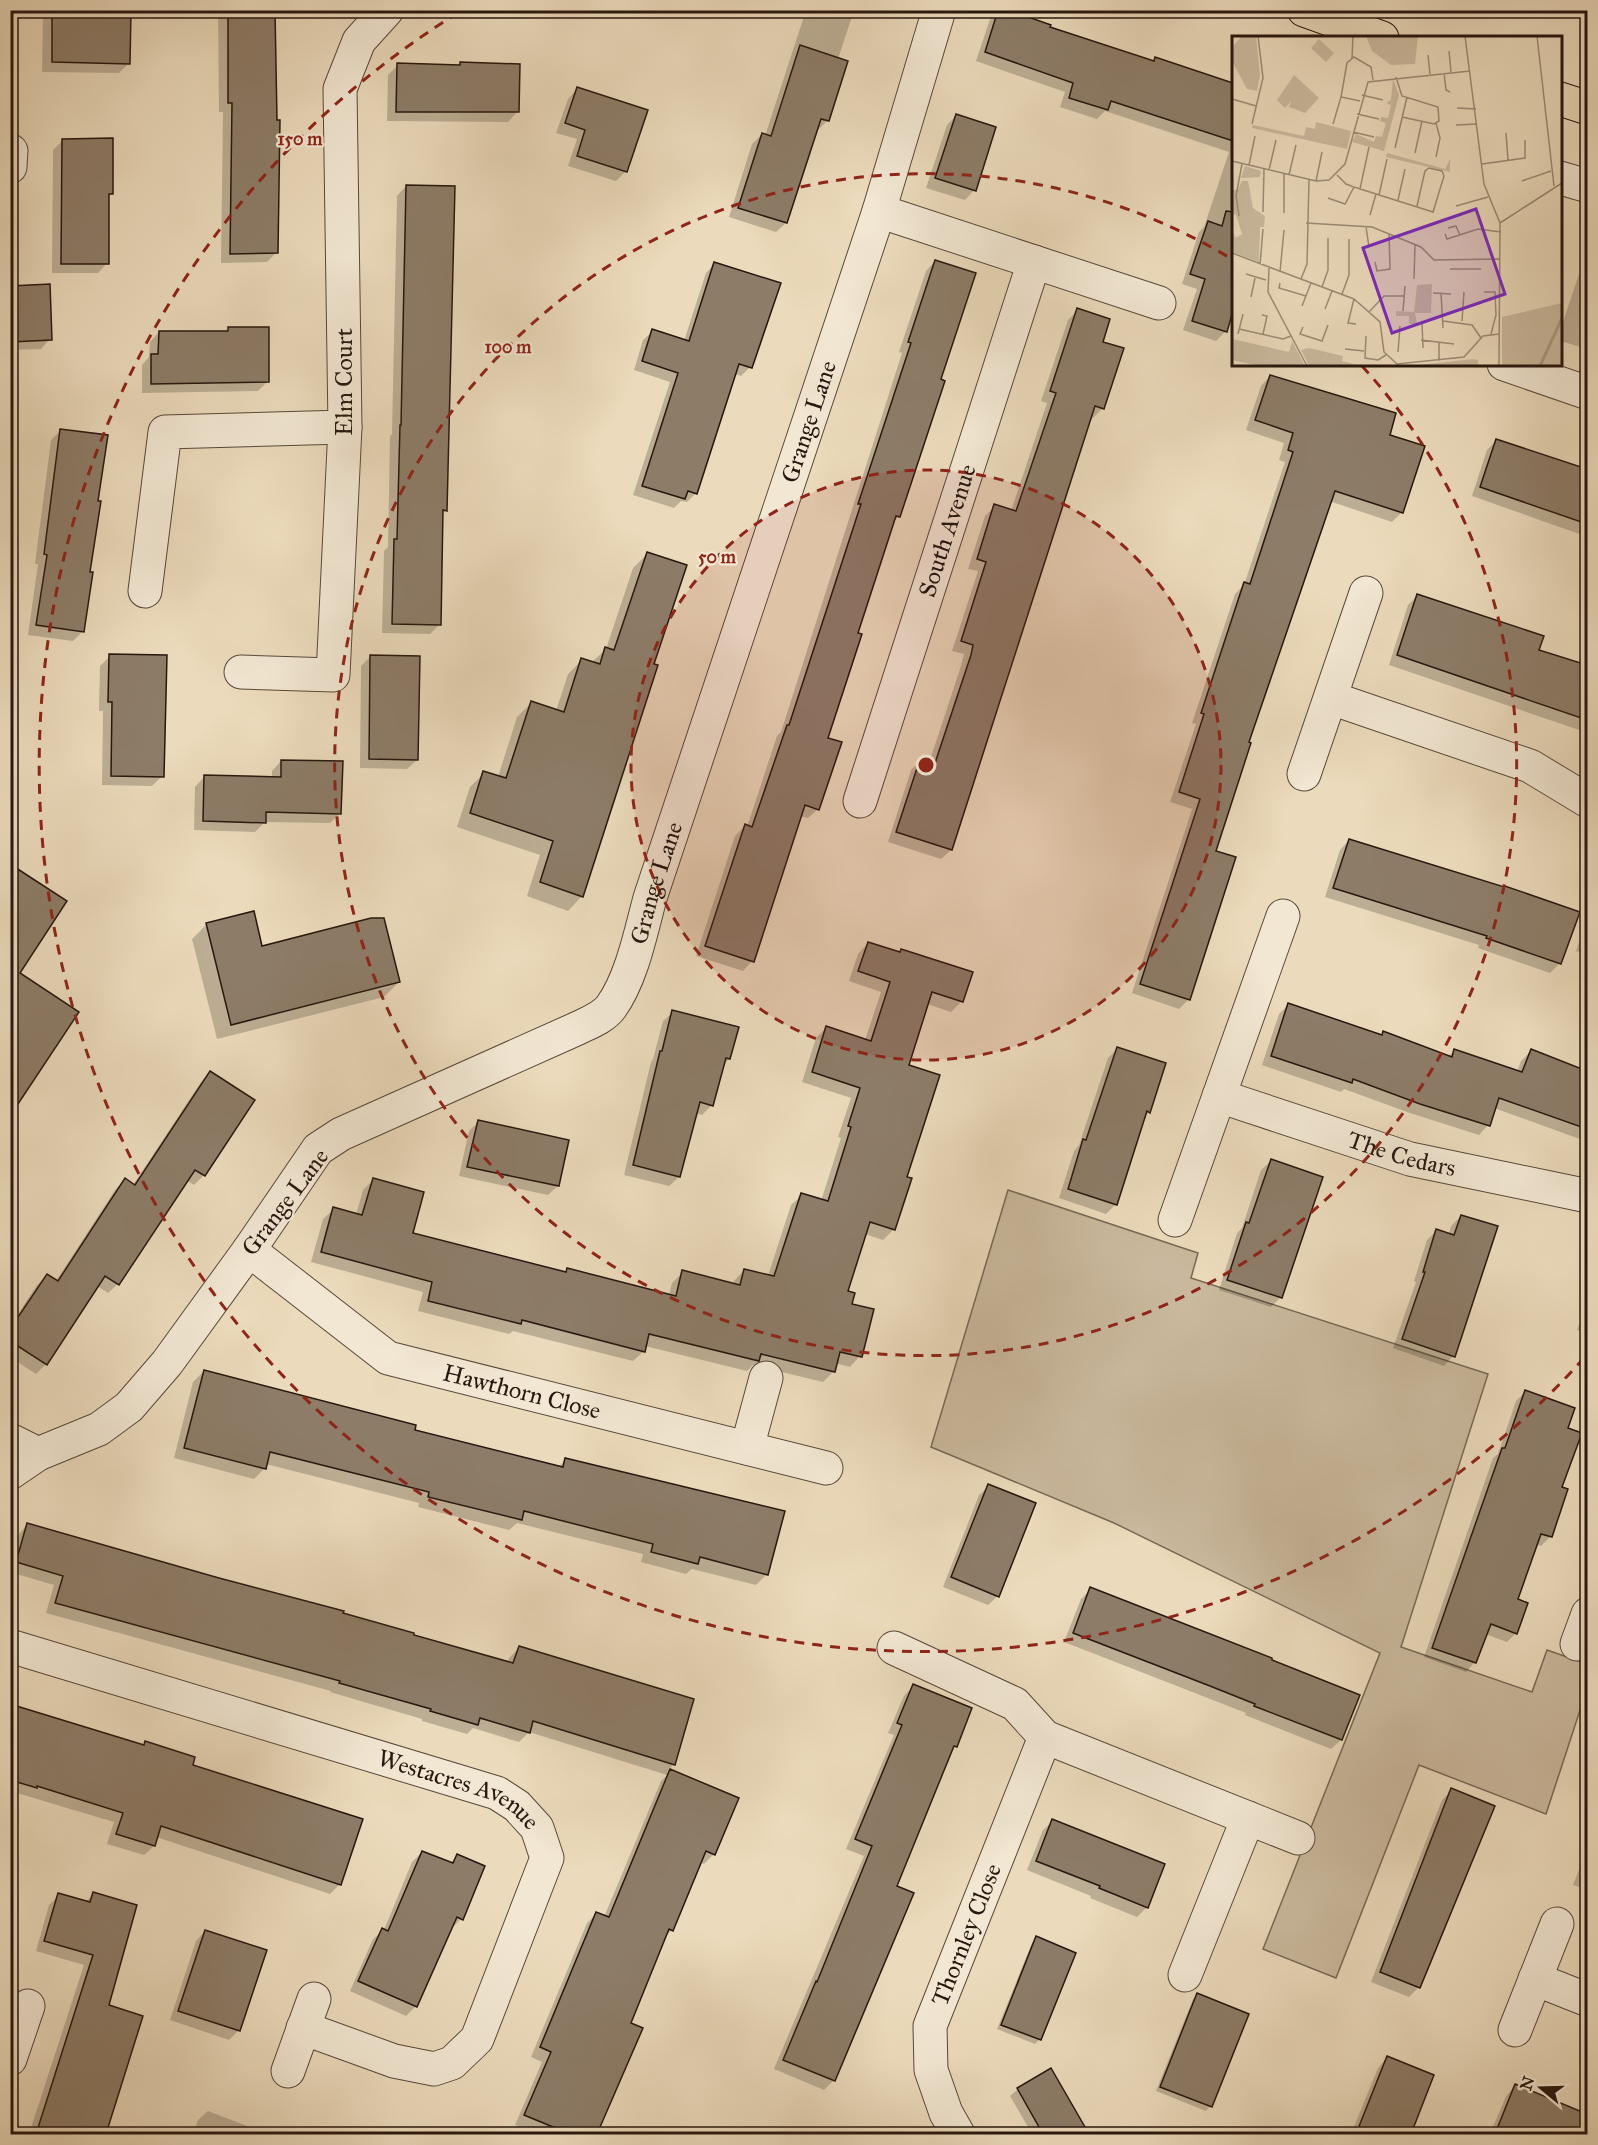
<svg xmlns="http://www.w3.org/2000/svg" width="1598" height="2145" font-family="'IM FELL Great Primer',serif">
<style>
.green{fill:#cab99e;stroke:#786856;stroke-width:1.5}
.shadow{fill:#0003}
.building{fill:#8d7c68;stroke:#27170f;stroke-width:1.5}
.lines{fill:none;stroke-linecap:round;stroke-linejoin:round}
.minor-casing{stroke:#58483a;stroke-width:35}
.major-casing{stroke:#27170f;stroke-width:35}
.minor{stroke:#f2e7d3;stroke-width:33}
.major{stroke:#ebdabb;stroke-width:33}
.ring{fill:none;stroke:#8f2418;stroke-width:3;stroke-dasharray:10 8}
.labels{text-anchor:middle;dominant-baseline:central;stroke-width:4.5;stroke-linejoin:round;paint-order:stroke}
.street-label{font-size:24px;fill:#27170f;stroke:#f2e7d3}
.inset-river{fill:none;stroke:#a89881;stroke-width:3}
.inset-road{fill:none;stroke:#9d8c76;stroke-width:1.5}
.view{fill:#7b2cbf;fill-opacity:0.15;stroke:#7b2cbf;stroke-width:3}
.inset-edge{fill:none;stroke:#27170f;stroke-width:3}
.centre{fill:#8f2418;stroke:#f2e7d3;stroke-width:3}
.ring-label{font-size:18px;text-anchor:middle;font-weight:bold;fill:#8f2418;stroke:#f2e7d3;stroke-width:4.5;stroke-linejoin:round;paint-order:stroke}
</style>
<rect width="100%" height="100%" fill="#ebdabb"/>
<filter id="stains"><feTurbulence type="fractalNoise" baseFrequency=".00333" numOctaves="4"/><feColorMatrix values="0 0 0 0 .2 0 0 0 0 .09 0 0 0 0 .02 0 0 0 .5 -.17"/></filter>
<radialGradient id="worn" r=".72"><stop offset=".6" stop-color="#630" stop-opacity="0"/><stop offset="1" stop-color="#630" stop-opacity=".3"/></radialGradient>
<path class="green" d="M1008,1190l190,63 -7,25 297,96 -87,273 131,45 15,-42 40,14v25l-41,125 -127,-49 -83,213 -73,-29 117,-296 -266,-130 -183,-76z"/>
<g class="shadow">
<path d="M46,10h83v53l-10,10 -77,-1 1,-59z"/>
<path d="M218,10h56l2,243 -9,9 -46,1 2,-151h-4z"/>
<path d="M525,10h28l-7,7z"/>
<path d="M806,10h48l-16,49 -10,61 -10,10 -2,-1 -30,94 -10,9 -47,-15 23,-73 10,-10 3,2z"/>
<path d="M999,10l154,52 3,-3 78,25v224l-8,23 -10,10 -33,-11 14,-41 -15,-5 17,-52 5,-5 25,-75 -124,-41 -8,8 -37,-12 5,-15 -89,-31 14,-42z"/>
<path d="M398,65l119,47 -9,10 -121,-1 1,-46z"/>
<path d="M577,89l49,82 -10,10 -48,-15 9,-27 -21,-6 12,-34z"/>
<path d="M956,116l18,74 -9,10 -39,-12 21,-63z"/>
<path d="M63,140l49,53 -5,5v65l-9,10h-46l1,-123z"/>
<path d="M406,186l40,324 -4,4 -2,110 -10,10 -48,-1 2,-82 4,-4 2,-111 2,-2 5,-238z"/>
<path d="M1588,256v93l-28,-8v-10l24,-72z"/>
<path d="M935,261l4,119 -40,136 -7,7 -36,111 -30,105 -8,70 -10,9 -8,-2 -48,145 -9,10 -47,-15 39,-120 10,-10 2,1 30,-91 4,-4 121,-379 -3,-1 27,-81z"/>
<path d="M715,263l35,104 -9,9 -7,-2 -38,119 -9,9 -6,-1 -7,7 -41,-13 37,-113 -36,-12 9,-30 10,-9 31,10 22,-68z"/>
<path d="M10,287l40,52 -9,10 -31,1z"/>
<path d="M1078,310l23,32 2,66 -10,10 -3,-1 -139,433 -10,9 -53,-17 23,-72 10,-10 8,3 32,-97 3,-12 -12,-3 26,-80 -10,-2 17,-53 10,-10 16,5 36,-108 -6,-2 27,-81z"/>
<path d="M229,329l39,52 -10,10 -116,2v-28l7,-8 1,-15 9,-10h66z"/>
<path d="M1270,376l118,60 14,76 -10,10 -63,-21 -82,242 -33,109 -25,147 -10,10 -47,-16 60,-184 -22,-7 26,-78 -4,-1 43,-129 9,-9 41,-123 -6,-2 5,-17 -38,-13 15,-44z"/>
<path d="M61,430l28,143 -6,58 -10,10 -45,-6 10,-71h-3l16,-124z"/>
<path d="M1497,440l91,30v67l-116,-41 15,-46z"/>
<path d="M647,554l5,111 -70,231 -14,15 -41,-15 13,-41 -83,-28 13,-40 14,-14 14,4 19,-60 14,-14 25,8 12,-37 14,-14 9,3 15,-14 27,-81z"/>
<path d="M1417,596l120,55 51,16v66l-199,-68 19,-60z"/>
<path d="M110,656l52,120 -10,10 -50,-1 1,-74h-4l1,-45z"/>
<path d="M371,656l46,104 -10,9 -47,-1 1,-102z"/>
<path d="M281,761l59,52 -10,10 -65,-1 -10,10 -61,-2 1,-43 9,-10 68,1v-7z"/>
<path d="M1349,840l211,123 -10,10 -72,-25 1,-3 -154,-48 15,-47z"/>
<path d="M253,913l8,34 138,35 -15,15 -167,42 -25,-100 14,-14z"/>
<path d="M1588,915v40l-12,-4z"/>
<path d="M868,943l103,30 -10,29 -10,10 -24,-8 -20,62 -2,112 5,1 -17,51 -10,10 -18,-6 -19,58 14,64 -10,11 -15,-4 -2,9 -10,10 -70,-17 -6,6 -102,-25 -1,5 -11,10 -120,-30 -4,3 -91,-23 5,-19 -112,-30 12,-43 11,-10 22,6 7,-25 10,-10 38,54 153,39 3,-3 102,26 3,-13 11,-11 50,13 1,-4 10,-11 24,6 23,-71 11,-10 19,6 20,-63 -3,-1 13,-39 -49,-16 14,-44 10,-10 39,12 16,-48 -32,-11 9,-27z"/>
<path d="M1288,1005l93,31 3,-3 64,24 7,-7 62,22 4,-11 10,-10 57,21v70l-94,-34 -6,17 -9,10 -69,-22 -66,-24 -3,3 -79,-27 17,-51z"/>
<path d="M673,1012l56,47 -6,6 -11,40 -10,10 -7,-2 -16,64 -10,9 -45,-11 27,-113 2,-3 10,-38z"/>
<path d="M1117,1049l32,63 -6,6 -27,86 -10,10 -47,-16 15,-47 5,-6 29,-87z"/>
<path d="M210,1073l43,28 -49,74 -10,10 -8,-5 -68,104 -10,9 -11,-7 -51,78 -10,10 -26,-17v-31l27,-41 10,-10 9,6 59,-91 10,-10 8,5 68,-103z"/>
<path d="M479,1121l79,65 -10,9 -89,-19 10,-45z"/>
<path d="M1271,1161l10,136 -10,10 -52,-17 18,-57 5,-5 19,-58z"/>
<path d="M1461,1216l-8,140 -9,10 -51,-18 23,-66 -2,-1 13,-41 10,-10 12,4 2,-8z"/>
<path d="M1588,1300v33l-11,-3z"/>
<path d="M204,1371l209,60 145,37 8,-9 201,115 -11,11 -64,-16 -6,5 -45,-12 2,-8 -126,-31 -8,7 -91,-23 1,-4 -153,-39 -1,4 -11,11 -80,-21 19,-76z"/>
<path d="M1525,1392l42,37 -7,59 6,2 -16,47 -9,9 -6,-2 -19,56v33l-9,9 -22,-8 -10,28 -9,10 -42,-15 69,-199 5,-4 18,-53z"/>
<path d="M989,1486l9,110 -10,9 -45,-18 36,-92z"/>
<path d="M27,1525l314,89 167,49 1,-5 10,-10 154,117 -5,5 69,29 -23,55 -10,10 -4,-2 -28,68 -8,7 -35,87 12,5 -45,105h-82l4,-8 -3,-1 27,-63 -11,-5 56,-134 10,-10 7,4 57,-136 6,-6 -138,-43 -10,10 -46,-14 -6,6 -45,-13v-2l-92,-27 1,-1 -285,-78 8,-28 -44,-13v-13l8,-24z"/>
<path d="M1091,1589l250,151 -10,9 -86,-34 1,-2 -46,-18 -136,-53 17,-43z"/>
<path d="M913,1686l57,23 -15,37 -5,6 -55,135 -61,193 -10,10 -50,-21 90,-213 -18,-7 48,-114 -6,-2 16,-37z"/>
<path d="M10,1705l132,41 4,-3 45,23 149,118 -10,10 -174,-57 -2,9 -10,9 -37,-11 7,-22 -104,-31z"/>
<path d="M1452,1790l-33,197 -10,10 -38,-15 71,-182z"/>
<path d="M1053,1821l94,86 -10,10 -47,-19 1,-2 -64,-26 16,-40z"/>
<path d="M1588,1847v43l-15,-5z"/>
<path d="M422,1852l28,12 7,-8 4,63 -9,9 -36,78 -10,10 -56,-25 23,-52 11,-9 28,-68z"/>
<path d="M94,1894l13,112 34,11 -38,117h-74l55,-169 -48,-14 13,-46 10,-10 26,7z"/>
<path d="M205,1931l34,99 -10,10 -59,-20 26,-79z"/>
<path d="M1036,1938l38,16 -35,86 -4,4 -38,-15 35,-86z"/>
<path d="M1198,1995l12,111 -4,5 -50,-20 37,-92z"/>
<path d="M1387,2058l45,18 -23,58h-58l27,-66z"/>
<path d="M1051,2070l37,64h-56l-22,-38 8,-7z"/>
<path d="M1515,2086l73,29v19h-98l16,-38z"/>
<path d="M208,2111l60,23h-75l5,-14z"/>
</g>
<g class="building">
<path d="M52,10h79l-1,54 -78,-2z"/>
<path d="M228,10h47l2,110h3l-2,133 -48,1 2,-151h-4z"/>
<path d="M998,10h10l43,15 -1,2 104,34 1,-4 78,26v58l-122,-40 -3,9 -39,-12 4,-15 -88,-31z"/>
<path d="M800,45l48,16 -19,60 -8,-2 -34,104 -49,-15 24,-75 9,3z"/>
<path d="M460,62l60,2 -1,48h-123l1,-49 63,2z"/>
<path d="M577,87l71,23 -21,62 -50,-16 8,-26 -20,-7z"/>
<path d="M956,114l40,13 -20,64 -41,-13z"/>
<path d="M113,138v56h-4v70h-48l1,-125z"/>
<path d="M406,185l49,1 -8,325 -4,-1 -2,115 -49,-1 2,-85h3l3,-114h1z"/>
<path d="M1226,211l7,1v99l-6,21 -35,-11 13,-42 -15,-5 18,-53 14,5z"/>
<path d="M935,260l41,13 -35,106 4,2 -45,136 -4,-1 -38,117 4,1 -34,104 14,4 -23,68 -14,-5 -51,157 -49,-16 40,-122 7,3 35,-102h2l72,-221h-3l53,-161 -3,-1z"/>
<path d="M714,262l67,21 -29,85 -13,-4 -42,130 -9,-3 -3,8 -43,-13 36,-113 -36,-12 10,-32 37,12z"/>
<path d="M50,284l2,56 -42,2v-56z"/>
<path d="M1077,308l33,11 -7,23 21,6 -20,61 -9,-3 -143,444 -56,-18 24,-73 15,4 36,-108 2,-10 -12,-4 25,-79 -9,-3 17,-55 22,7 40,-118 -6,-2z"/>
<path d="M228,327h41v55l-118,2v-30h7l1,-23h69z"/>
<path d="M1270,375l126,38 -6,22 35,11 -22,67 -68,-22 -86,251 2,1 -35,108 20,6 -46,143 -50,-16 60,-185 -21,-7 25,-78 -3,-1 43,-131 6,2 43,-132 -5,-2 5,-17 -38,-13z"/>
<path d="M60,429l48,6 -10,66h3l-11,71h3l-9,60 -48,-7 11,-70 -3,-1z"/>
<path d="M1496,439l91,30v55l-107,-37z"/>
<path d="M647,552l40,13 -33,99 4,1 -75,232 -43,-15 13,-41 -83,-28 13,-42 23,7 25,-77 33,11 17,-54 19,6 5,-17 9,3z"/>
<path d="M1417,594l127,42 -5,14 48,15v55l-190,-65z"/>
<path d="M109,654l58,1 -3,122 -53,-1 1,-74h-4z"/>
<path d="M370,655l50,1 -2,104 -49,-1z"/>
<path d="M281,760l62,1 -2,53 -75,-2v11l-63,-2 1,-46 77,2z"/>
<path d="M1349,839l155,48 1,-1 75,26 -19,52 -75,-26 1,-2 -154,-48z"/>
<path d="M10,864l57,37 -47,72 59,39 -69,104z"/>
<path d="M254,911l8,35 109,-28h13l16,64 -169,43 -25,-102z"/>
<path d="M868,942l32,10 1,-3 72,23 -10,30 -31,-10 -23,73 31,10 -33,102 5,1 -17,52 -25,-8 -22,69 7,2 -3,11 22,5 -12,48 -22,-5 -5,20 -74,-18 -2,7 -110,-27 -4,18 -123,-32 -1,4 -93,-23 4,-19 -111,-30 12,-45 29,8 11,-37 51,14 -11,41 153,39 1,-4 109,28 6,-26 58,15 4,-16 30,7 27,-83 27,8 23,-74 -3,-1 12,-38 -48,-16 14,-46 45,15 19,-59 -32,-11z"/>
<path d="M1288,1003l94,32 1,-4 69,26 2,-8 68,23 9,-23 56,22v58l-88,-31 -9,28 -70,-22 -67,-25 -1,4 -81,-27z"/>
<path d="M672,1010l67,17 -9,32 -4,-1 -13,48 -13,-4 -20,75 -47,-12 27,-114h2z"/>
<path d="M1117,1047l49,16 -16,50 -3,-2 -30,94 -49,-16 15,-50 3,1z"/>
<path d="M210,1071l45,29 -50,76 -10,-6 -76,115 -14,-9 -58,89 -37,-24v-12l37,-55 11,7 67,-103 10,7z"/>
<path d="M478,1120l91,20 -10,46 -92,-19z"/>
<path d="M1271,1159l52,18 -41,121 -55,-18 19,-58 3,1z"/>
<path d="M1461,1215l37,11 -43,131 -53,-18 23,-67h-2l13,-43 18,6z"/>
<path d="M204,1370l212,55 -1,5 148,37 2,-9 220,53 -17,64 -68,-18 -2,7 -47,-12 2,-8 -129,-33 -2,9 -94,-23 1,-5 -159,-40 -4,17 -82,-21z"/>
<path d="M1525,1390l50,18 -7,20 14,5 -20,54 6,2 -16,48 -11,-3 -23,65 10,4 -11,31 -26,-10 -15,39 -44,-15 70,-200h3z"/>
<path d="M988,1484l48,19 -37,94 -48,-20z"/>
<path d="M27,1523l192,55 125,33 -1,2 71,20v2l99,28 6,-17 175,53 -19,66 -142,-44 -3,12 -50,-15 -2,7 -48,-14 1,-2 -92,-26 1,-2 -285,-78 8,-27 -47,-14z"/>
<path d="M1090,1587l182,71v2l88,35 -18,45 -88,-34 1,-2 -45,-18 -137,-53z"/>
<path d="M913,1684l59,24 -15,39 -3,-1 -57,140 17,7 -79,188 -52,-21 33,-79 1,1 55,-136 -17,-7 47,-114 -5,-2z"/>
<path d="M10,1704l134,41 1,-4 50,16 -2,8 170,54 -22,66 -180,-59 -6,20 -39,-12 7,-21 -86,-27v2l-27,-8z"/>
<path d="M670,1769l69,29 -24,57 -9,-4 -33,80 -4,-2 -38,94 12,5 -46,106h-27l-46,-19 27,-63 -11,-5 56,-135 13,5z"/>
<path d="M1451,1788l44,18 -75,182 -40,-16z"/>
<path d="M1052,1819l113,45 -17,44 -49,-20 1,-2 -64,-25z"/>
<path d="M422,1851l31,12 4,-9 28,12 -22,54 -6,-3 -40,90 -59,-26 24,-53 6,3z"/>
<path d="M93,1892l44,13 -28,100 34,11 -37,118h-70l57,-179 -49,-14 14,-48 32,9z"/>
<path d="M205,1930l62,20 -27,81 -62,-20z"/>
<path d="M1036,1936l40,17 -35,87 -40,-15z"/>
<path d="M1197,1993l52,21 -37,93 -52,-20z"/>
<path d="M1387,2056l47,19 -23,59h-55z"/>
<path d="M1051,2068l38,66h-46l-26,-46z"/>
<path d="M1515,2084l72,30v20h-92z"/>
</g>
<g class="lines">
<defs>
<g id="minor">
<path d="M10,167l1,-16"/>
<path d="M1560,178l28,8"/>
<path d="M879,211l280,92"/>
<path d="M1504,364l84,29"/>
<path d="M145,591l20,-159 180,-5"/>
<path d="M241,672l92,3 12,-248 -5,-338 19,-48 28,-31"/>
<path d="M1331,698l199,68 58,35"/>
<path d="M1304,774l62,-181"/>
<path id="s1" d="M860,801l174,-539"/>
<path id="s2" d="M1219,1096l191,63 178,37"/>
<path d="M1175,1220l108,-304"/>
<path id="s3" d="M249,1250l139,108 438,110"/>
<path d="M10,1440l28,14"/>
<path d="M747,1448l19,-70"/>
<path id="s4" d="M10,1473l28,-19 61,-25 30,-22 38,-44 82,-113 69,-101 23,-15 235,-105c12,-6 27,-11 35,-22 21,-29 30,-76 39,-109l229,-687 60,-201"/>
<path d="M1577,1644l11,-30"/>
<path id="s5" d="M10,1646l487,147 20,13 20,22 10,30 -70,181 -25,24 -18,6 -40,-8 -91,-33"/>
<path d="M894,1648l121,56 30,33 253,101"/>
<path d="M1185,1975l63,-157"/>
<path d="M1535,1979l53,21"/>
<path d="M1515,2030l42,-106"/>
<path d="M10,2059l18,-53"/>
<path d="M288,2071l26,-72"/>
<path id="s6" d="M958,2134l-12,-21 -15,-43 -1,-44 115,-289"/>
</g>
<g id="major">
<path d="M1304,10l78,28"/>
<path d="M1560,99l28,9"/>
</g>
</defs>
<use href="#minor" class="minor-casing"/>
<use href="#major" class="major-casing"/>
<use href="#minor" class="minor"/>
<use href="#major" class="major"/>
</g>
<circle cx="926" cy="765" r="295" fill="#8f2418" fill-opacity=".12"/>
<g class="ring">
<circle cx="926" cy="765" r="295"/>
<path d="M1362 366A591 591 0 1 1 1230 258"/>
<path d="M1584 1358A886 886 0 1 1 456 14"/>
</g>
<g class="labels">
<g class="street-label">
<text transform="translate(344 382) rotate(-90)">Elm Court</text>
<text stroke="none"><textPath href="#s4" startOffset="1402">Grange Lane</textPath></text>
<text stroke="none"><textPath href="#s1" startOffset="284">South Avenue</textPath></text>
<text stroke="none"><textPath href="#s4" startOffset="916">Grange Lane</textPath></text>
<text stroke="none"><textPath href="#s2" startOffset="192">The Cedars</textPath></text>
<text transform="translate(285 1202) rotate(-53)">Grange Lane</text>
<text stroke="none"><textPath href="#s3" startOffset="314">Hawthorn Close</textPath></text>
<text stroke="none"><textPath href="#s5" startOffset="472">Westacres Avenue</textPath></text>
<text stroke="none"><textPath href="#s6" startOffset="212">Thornley Close</textPath></text>
</g>
</g>
<g transform="translate(1232 36)">
<rect width="330" height="330" fill="#ebdabb"/>
<path d="M10,0h14l4,39 -3,16 -10,-2 -15,-28v-14zM134,0h52l-3,28 -24,1 -19,-14zM87,3l15,14 -8,9 -15,-14zM62,39l25,23 -14,15 -16,-6 2,-6 -6,7 -8,-8zM161,43l6,16 -15,56 -32,-9 4,-8 18,8 2,-6 6,1 4,-14 -6,-2 1,-4 7,1 3,-13 -5,-2 5,-3zM84,86l35,9 -4,18 -95,-21 1,-3 51,11 2,-9 9,2zM155,117l58,16 5,-10v13l-64,-15zM13,130l16,5 -1,6 -19,1zM10,145h6l5,27 12,8 -1,11h-4l-1,35 -27,-10v-21l4,7 6,-4 -6,-19 -4,-1v-24h6zM200,248l-1,29h-16l2,11h-8v-8h-13v-5l18,1 3,-27zM330,267v63h-60v-49zM0,303l57,13 3,-11 13,25h-45l-28,-6zM77,312l34,8 -1,5 19,5h-52l-8,-16zM241,323l5,1v6h-68z" fill="#cab99e"/>
<path class="inset-river" d="M308,330l22,-48"/>
<path class="inset-road" d="M233,0l19,148 16,39 -1,143M305,0l17,150M217,15l2,21M196,19l2,19M120,22l1,-22M212,37l2,17 4,2M164,41l6,19 36,11 1,14 -5,3 -32,-7M130,59l21,5M0,63l24,7M128,65l-19,-4 6,-34 7,-6 17,10 2,13M225,72l19,1M125,78l22,5M20,88l11,-46 -5,-42M101,88l8,-27M224,89l21,-1M121,96l21,5M274,97l2,27M163,112l12,-51M183,117l7,-32M204,121l4,-19 -4,-15M0,125l84,20 13,-1 16,-16 23,-82 102,-11M250,128l43,-6v-18M17,129l6,-29M37,134l7,-30M57,139l7,-30M105,139l9,9 8,3 79,25 11,-36 -2,-5 -13,-3 -4,3 -8,35M84,145l6,-29M290,145l29,-10M128,153l9,-42M147,159l8,-36M96,162l17,6 9,-17M166,164l7,-31M224,170l32,-9M31,176l1,-43M52,177v-39M138,179l6,-21M7,180l-3,-20 6,-32M74,187l66,4 49,20 13,13 65,-1M268,187l62,-40M134,191l3,20M216,192l8,-2 4,9M213,198l2,5 31,-10 23,3M0,217l122,46 26,23 4,30 13,12 67,-7 19,-21 16,-2M143,226l2,9 13,-2 -1,-36M28,229l3,-36M37,232l-1,24 39,74M218,233h31M48,236l4,-42M14,238l20,6M69,243l6,-15 2,-85M182,243l1,-34M48,247l-1,5 27,8M90,251l6,-17v-32M252,256h11l1,23 -5,19M201,257l18,1M209,257l2,35M110,258l7,-19v-36M19,261l4,-19M122,263l-6,24 8,1M70,270l9,-23M93,273l7,-18M171,275l2,-25M137,276l15,-16h20M30,279l5,1 -4,18M211,285l29,4 9,13M230,285l2,-29M190,286l1,26M71,291l-3,7 22,7 6,-16M7,293l44,10 8,-3M6,298l5,-20M134,300l-1,22 13,2 8,-5M189,304l33,4M207,306v19M113,313l19,2M166,316l2,-26"/>
<path class="view" d="M244,173l29,85 -113,39 -29,-85z"/>
<rect width="330" height="330" class="inset-edge"/>
</g>
<circle cx="926" cy="765" r="9" class="centre"/>
<g class="ring-label">
<text x="300" y="145">150 m</text>
<text x="508" y="353">100 m</text>
<text x="717" y="563">50 m</text>
</g>
<rect width="1598" height="2145" fill="none" stroke="#ebdabb" stroke-width="36"/>
<rect x="12" y="12" width="1574" height="2121" fill="none" stroke="#27170f" stroke-width="3"/>
<rect x="18" y="18" width="1562" height="2109" fill="none" stroke="#27170f" stroke-width="1.5"/>
<g transform="translate(1541 2088) rotate(289)" stroke="#f2e7d3" stroke-width="4.5" paint-order="stroke">
<path d="M0-4.5L10 22L0 15L-10 22Z" fill="#27170f"/>
<text y="-9" font-size="16" font-weight="bold" text-anchor="middle" fill="#27170f">N</text>
</g>
<rect width="100%" height="100%" filter="url(#stains)"/>
<rect width="100%" height="100%" fill="url(#worn)"/>
</svg>
